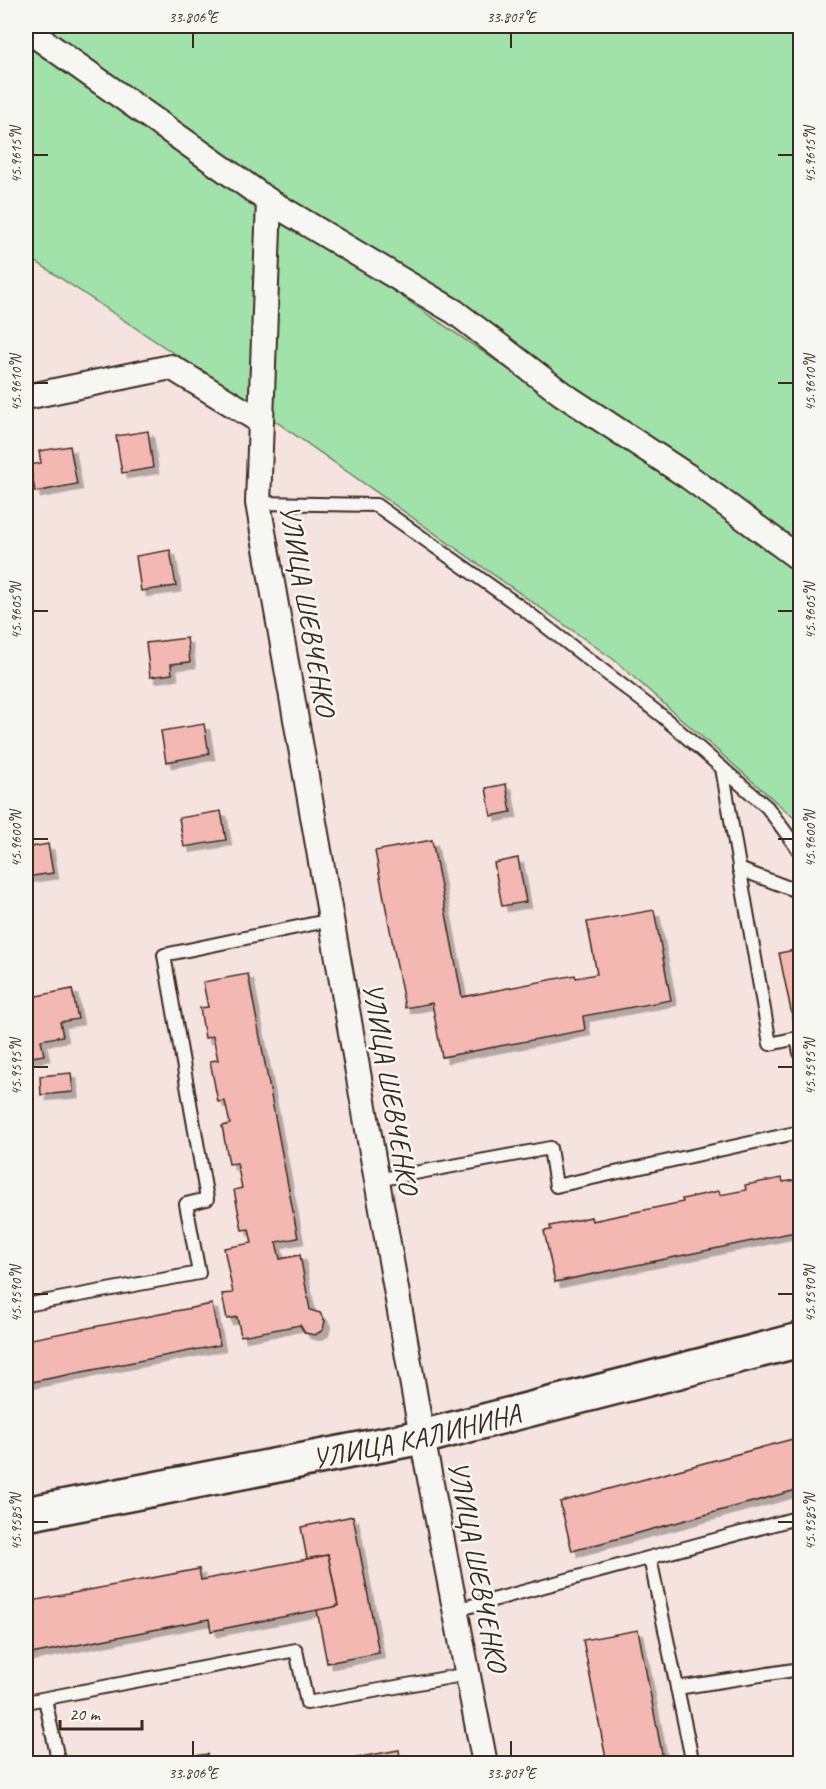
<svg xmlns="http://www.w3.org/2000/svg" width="826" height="1789" font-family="Caveat,sans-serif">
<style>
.green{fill:#a1e2ab;stroke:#6e8664;stroke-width:1.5}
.building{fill:#f3b8b2;stroke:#3b2a1e;stroke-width:1.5;filter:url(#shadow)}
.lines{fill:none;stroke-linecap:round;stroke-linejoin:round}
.service-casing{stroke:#3b2a1e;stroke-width:16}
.minor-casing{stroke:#3b2a1e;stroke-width:28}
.secondary-casing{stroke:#3b2a1e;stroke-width:38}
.service{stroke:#f6f6f2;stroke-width:12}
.minor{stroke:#f6f6f2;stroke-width:24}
.secondary{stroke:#f6f6f2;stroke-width:33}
.ticks{fill:none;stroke:#3b2a1e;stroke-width:2}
.labels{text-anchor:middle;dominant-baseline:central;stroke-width:5;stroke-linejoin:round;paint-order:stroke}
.street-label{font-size:28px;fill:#3b2a1e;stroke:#f6f6f2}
.neatline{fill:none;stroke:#3b2a1e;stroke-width:2}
.ticks-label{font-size:15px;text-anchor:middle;fill:#3b2a1e}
</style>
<defs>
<filter id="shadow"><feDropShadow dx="5.5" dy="5.5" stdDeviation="0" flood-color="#0004"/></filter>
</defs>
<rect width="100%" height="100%" fill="#f5e3df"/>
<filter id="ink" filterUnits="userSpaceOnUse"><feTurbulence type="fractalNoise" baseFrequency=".0167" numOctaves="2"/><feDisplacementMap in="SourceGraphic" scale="12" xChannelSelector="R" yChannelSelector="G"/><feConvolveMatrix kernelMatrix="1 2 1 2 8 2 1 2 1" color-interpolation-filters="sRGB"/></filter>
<g filter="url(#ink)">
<g class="green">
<path d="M27,26h773v523z"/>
<path d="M26,38l234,162 -7,206 -227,-151z"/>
<path d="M275,210l525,358v255l-187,-164 -346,-244z"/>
</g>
<g class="building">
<path d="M148,431l5,37 -31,5 -6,-37z"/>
<path d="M70,446l7,38 -42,8 -5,-27 11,-2 -2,-12z"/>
<path d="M170,550l6,36 -35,5 -5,-35z"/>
<path d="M187,638l3,24 -19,2 1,10 -22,3 -4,-34z"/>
<path d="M204,724l5,30 -43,8 -5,-31z"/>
<path d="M506,784l5,28 -20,4 -5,-28z"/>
<path d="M221,811l5,29 -42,7 -5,-29z"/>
<path d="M432,840l30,157 113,-22 1,3 21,-4 -10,-52 67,-12 17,90 -88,16 2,14 -143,27 -10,-54 -27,5 -30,-157z"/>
<path d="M48,844l5,29 -27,4v-29z"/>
<path d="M518,858l8,44 -24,4 -8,-43z"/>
<path d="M800,949v74l-6,2 -15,-72z"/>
<path d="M248,974l50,264 -22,4 4,17 20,-4 10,55 10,3 5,8 -2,9 -8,5 -10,-2 -5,-8 -59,11 -4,-19 -10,2 -5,-25 11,-1 -9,-45 28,-5 -3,-14 -7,1 -8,-40 8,-2 -5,-25 -8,1 -7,-38 8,-2 -5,-23 -7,1 -8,-41 8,-1 -5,-24 -8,2 -5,-30 8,-1 -5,-25z"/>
<path d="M72,989l6,30 -18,3 3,14 -22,4 3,15 -18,3v-60z"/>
<path d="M71,1073l2,19 -32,3 -1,-19z"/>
<path d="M782,1178l1,4 13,-2 4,22v29l-245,51 -11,-51 7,-1 -1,-4 41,-9 1,4 91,-19 -1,-3 37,-8 1,4 26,-5 -1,-5z"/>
<path d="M800,1179v23l-4,-22z"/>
<path d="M212,1304l8,41 -194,38v-43z"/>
<path d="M800,1437v52l-228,62 -12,-49z"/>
<path d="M353,1516l26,137 -52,10 -10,-53 21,-4 -10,-51 -21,4 -6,-32z"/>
<path d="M328,1555l10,51 -127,25 -2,-12 -183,36v-53l173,-33 2,11z"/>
<path d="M638,1630l26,134h-57l-24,-124z"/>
<path d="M399,1750l2,14h-51l-1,-5z"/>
<path d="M207,1754l2,10h-34l-1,-5z"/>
</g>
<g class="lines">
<defs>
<g id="service">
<path d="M258,503l118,2 146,103 140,108 105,91 33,45"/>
<path d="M722,768l48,276 27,-6 3,15"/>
<path d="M739,869l61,23"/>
<path d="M377,1180l173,-32 6,38 244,-54"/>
<path d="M26,1305l173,-32 -13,-69 21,-5 -43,-244 167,-35"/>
<path d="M650,1558l43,206"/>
<path d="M456,1610l344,-93"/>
<path d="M677,1688l123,-19"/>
<path d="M45,1699l14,65"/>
<path d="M26,1702l270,-52 11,53 161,-29"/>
</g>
<g id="minor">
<path d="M26,29l243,172 186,111 106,81 128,84 111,82"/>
<path d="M269,201l-11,302 164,934 63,327"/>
<path d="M26,397l145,-30 89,54"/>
</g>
<g id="secondary">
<path id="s1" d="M26,1514l396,-77 378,-97"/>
</g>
</defs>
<use href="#service" class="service-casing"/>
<use href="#minor" class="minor-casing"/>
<use href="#secondary" class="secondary-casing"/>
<use href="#service" class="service"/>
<use href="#minor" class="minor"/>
<use href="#secondary" class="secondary"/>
</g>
</g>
<path class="ticks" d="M193,33v15M511,33v15M33,155h15M778,155h15M33,383h15M778,383h15M33,611h15M778,611h15M33,839h15M778,839h15M33,1067h15M778,1067h15M33,1294h15M778,1294h15M33,1522h15M778,1522h15M193,1741v15M511,1741v15"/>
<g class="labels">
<g class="street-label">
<text transform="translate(308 610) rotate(80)">УЛИЦА ШЕВЧЕНКО</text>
<text transform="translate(391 1088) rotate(80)">УЛИЦА ШЕВЧЕНКО</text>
<text stroke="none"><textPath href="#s1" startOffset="398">УЛИЦА КАЛИНИНА</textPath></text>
<text transform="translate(478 1566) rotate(79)">УЛИЦА ШЕВЧЕНКО</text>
</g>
</g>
<rect width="826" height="1789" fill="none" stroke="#f6f6f2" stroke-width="66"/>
<path d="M60 1720v9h82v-9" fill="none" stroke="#3b2a1e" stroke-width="3"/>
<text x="69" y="1720" font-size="18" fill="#3b2a1e" stroke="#f6f6f2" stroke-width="4.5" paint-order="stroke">20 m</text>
<rect x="33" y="33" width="760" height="1723" class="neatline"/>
<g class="ticks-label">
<text x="193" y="22">33.806°E</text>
<text x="511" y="22">33.807°E</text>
<text transform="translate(16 155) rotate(-90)" y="5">45.9615°N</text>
<text transform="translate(810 155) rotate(-90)" y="5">45.9615°N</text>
<text transform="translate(16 383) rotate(-90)" y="5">45.9610°N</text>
<text transform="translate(810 383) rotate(-90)" y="5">45.9610°N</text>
<text transform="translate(16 611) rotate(-90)" y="5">45.9605°N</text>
<text transform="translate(810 611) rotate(-90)" y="5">45.9605°N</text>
<text transform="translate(16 839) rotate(-90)" y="5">45.9600°N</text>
<text transform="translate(810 839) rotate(-90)" y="5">45.9600°N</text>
<text transform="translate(16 1067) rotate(-90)" y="5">45.9595°N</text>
<text transform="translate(810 1067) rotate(-90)" y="5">45.9595°N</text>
<text transform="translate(16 1294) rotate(-90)" y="5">45.9590°N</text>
<text transform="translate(810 1294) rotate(-90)" y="5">45.9590°N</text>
<text transform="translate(16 1522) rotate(-90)" y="5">45.9585°N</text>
<text transform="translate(810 1522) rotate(-90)" y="5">45.9585°N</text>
<text x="193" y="1778">33.806°E</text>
<text x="511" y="1778">33.807°E</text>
</g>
</svg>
